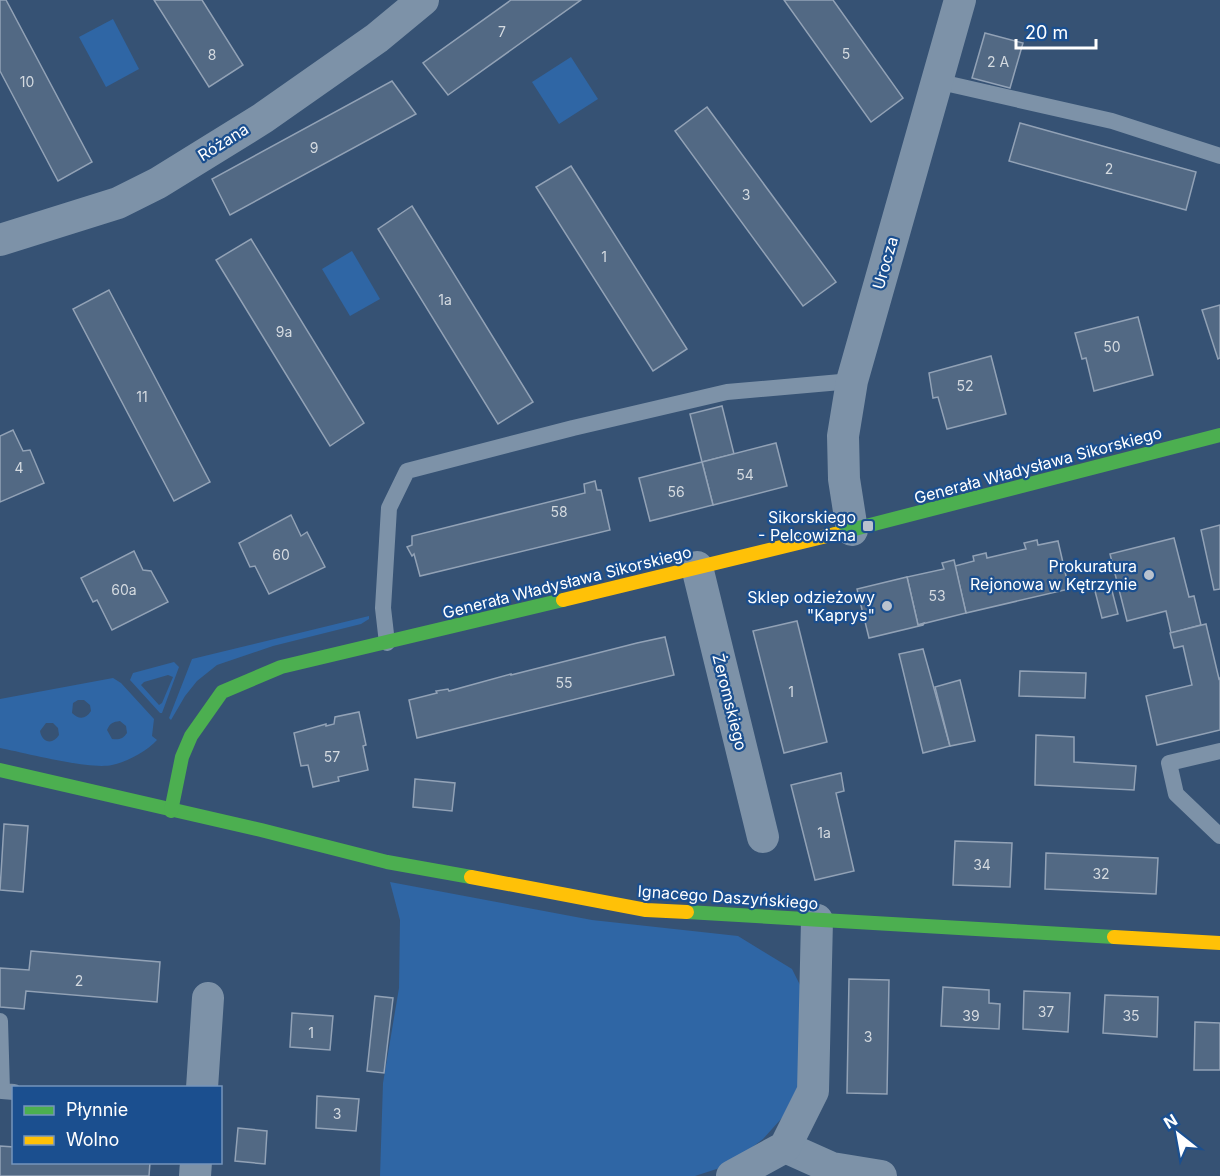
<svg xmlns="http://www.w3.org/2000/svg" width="1220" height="1176" font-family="Inter,sans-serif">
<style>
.green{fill:#2f66a5;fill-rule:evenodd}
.building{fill:#526984;stroke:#92a2b6;stroke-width:1.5}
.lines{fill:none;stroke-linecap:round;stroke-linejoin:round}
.lane{stroke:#7d92a8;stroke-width:16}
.street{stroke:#7d92a8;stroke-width:32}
.fast{stroke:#4caf50;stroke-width:14}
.slow{stroke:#ffc107;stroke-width:14}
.poi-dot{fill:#b9c2ce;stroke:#1b4f8f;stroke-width:2}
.labels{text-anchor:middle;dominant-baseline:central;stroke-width:4.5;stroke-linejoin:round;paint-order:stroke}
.number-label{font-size:14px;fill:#d4dae0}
.street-label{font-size:16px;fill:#fff;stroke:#1b4f8f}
.poi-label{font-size:16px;fill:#fff;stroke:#1b4f8f;text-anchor:end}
</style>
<rect width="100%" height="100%" fill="#365274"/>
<g class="green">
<path d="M113,19l26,50 -33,18 -27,-50z"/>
<path d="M571,57l27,42 -39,25 -27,-42z"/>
<path d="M352,251l28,48 -30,17 -28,-47z"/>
<path d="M369,616v3l-8,5 -88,22 -56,19 -20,16 -12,15 -14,24 -2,-2 23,-59z"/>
<path d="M174,662l5,5 -17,46h-2l-30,-33 3,-7zM168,675l5,2 -11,26 -3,2 -18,-20 3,-3z"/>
<path d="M113,678l8,5 33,36 -2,17 5,4c-10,11 -30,22 -45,25 -23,5 -86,-12 -112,-17v-49zM78,700h6l6,5 1,6c-5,8 -12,9 -19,2l1,-10zM120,721l6,5 1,7c-4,6 -8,7 -15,6l-5,-9c3,-7 6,-8 13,-9zM46,723h7l5,5 1,7c-6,10 -17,8 -19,-4z"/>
<path d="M390,882l202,38 146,16 54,33 11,22 3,86 -16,32 -27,30 -34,26 -34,11h-315l3,-93 16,-95 1,-68z"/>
</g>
<g class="building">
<path d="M0,0h6l86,162 -34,19 -58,-110z"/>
<path d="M154,0h48l41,65 -34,22z"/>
<path d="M511,0h70l-133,95 -25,-32z"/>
<path d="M784,0h49l70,98 -32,24z"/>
<path d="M985,33l38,10 -13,45 -38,-10z"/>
<path d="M392,81l24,33 -186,101 -18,-36z"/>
<path d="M707,107l129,175 -33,24 -128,-175z"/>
<path d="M1020,123l176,49 -10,38 -177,-49z"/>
<path d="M571,166l116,183 -34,22 -117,-184z"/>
<path d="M412,206l121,196 -35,22 -120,-195z"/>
<path d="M251,239l113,184 -34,23 -114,-186z"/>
<path d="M109,290l101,192 -36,19 -101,-192z"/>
<path d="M1220,305v53l-2,1 -16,-49z"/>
<path d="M1138,317l15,58 -59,16 -8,-33 -4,1 -7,-26z"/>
<path d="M991,356l15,58 -59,15 -9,-32 -5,1 -4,-25z"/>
<path d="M722,406l12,48 -32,8 -12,-48z"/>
<path d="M13,430l10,21 7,-1 14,33 -44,19v-66z"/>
<path d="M776,443l11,43 -74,19 -11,-43z"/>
<path d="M702,462l11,43 -63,16 -11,-43z"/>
<path d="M595,481l2,9h4l9,40 -190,46 -6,-22 -2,2 -5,-9 5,-2v-9l173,-43 -1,-9z"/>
<path d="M291,515l10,21 6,-4 18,35 -56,27 -14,-28 -5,1 -11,-24z"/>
<path d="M1220,525v64l-6,1 -13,-60z"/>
<path d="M1174,538l15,59 5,-1 7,29 -30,8 -5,-22 -39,10 -17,-67z"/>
<path d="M1037,540l1,5 20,-4 11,48 -103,24 -11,-47 19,-5 -1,-5 13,-3 1,5 39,-9 -2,-6z"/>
<path d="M134,551l9,19 8,1 17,31 -56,28 -15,-30 -4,2 -12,-24z"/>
<path d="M954,560l12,53 -48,12 -11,-48 37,-8 -2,-6z"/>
<path d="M907,577l11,48 6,-2 -1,2 -54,13 -12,-49z"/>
<path d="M1111,587l7,27 -16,4 -7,-27z"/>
<path d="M797,621l30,121 -43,11 -31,-122z"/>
<path d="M1206,624l13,55 1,-1v52l-63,15 -11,-49 46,-11 -9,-39 -9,2 -4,-15z"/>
<path d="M665,637l9,38 -257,63 -8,-38 28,-7 -1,-2 12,-2 1,2 62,-17v1l126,-32z"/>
<path d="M923,649l27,97 -27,7 -24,-99z"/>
<path d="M1020,671l66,2 -1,25 -66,-2z"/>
<path d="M960,680l15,61 -25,5 -15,-59z"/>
<path d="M359,712l7,33 -3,1 5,24 -30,7 1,4 -26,6 -5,-22 -7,1 -7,-33 32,-9v2l8,-2 1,-7z"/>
<path d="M1036,735l38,2v25l62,4 -2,24 -99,-5z"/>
<path d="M841,773l3,18 -8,2 18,78 -39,9 -24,-95z"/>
<path d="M415,779l40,4 -3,28 -39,-4z"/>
<path d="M4,824l24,2 -5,66 -23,-2z"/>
<path d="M955,841l57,2 -2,44 -57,-2z"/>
<path d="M1046,853l112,5 -2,36 -111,-5z"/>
<path d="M31,951l129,11 -3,40 -131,-11 -2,18 -24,-2v-39l29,2z"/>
<path d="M849,979l40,1 -2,114 -40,-1z"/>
<path d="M943,987l46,3v13l11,1 -1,25 -58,-3z"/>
<path d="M1024,991l46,2 -2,39 -45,-3z"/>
<path d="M1105,995l53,2 -1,40 -54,-4z"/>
<path d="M375,996l18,2 -9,75 -17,-2z"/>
<path d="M292,1013l41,3 -3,34 -40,-3z"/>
<path d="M1195,1022l25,1v47h-26z"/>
<path d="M317,1096l42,3 -3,32 -40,-3z"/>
<path d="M238,1128l29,3 -2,33 -30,-3z"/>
<path d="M0,1146l14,1v15h136l-1,14h-149z"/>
</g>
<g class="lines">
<g class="lane">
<path d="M936,81l176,40 108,35"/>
<path d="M387,643l-4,-35 6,-100 18,-37 166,-43 154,-36 125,-11"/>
<path d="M1220,751l-51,12 7,31 44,42"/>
<path d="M0,1021l2,70 12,1"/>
</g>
<g class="street">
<path d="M0,240l118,-37 40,-20 105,-65 114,-80 46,-38"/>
<path d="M852,530l-8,-51 -1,-43 9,-55 108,-381"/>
<path d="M697,567l66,270"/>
<path d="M202,1088l6,-90"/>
<path d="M785,1147l47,21 49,8"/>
<path d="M195,1176l1,-14"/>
<path d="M732,1176l53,-29 28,-56 4,-171"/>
</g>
<g class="fast">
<path d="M835,534l385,-99"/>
<path d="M0,770l261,60 126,32 84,15"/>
<path d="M171,811l11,-54 9,-21 31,-44 59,-25 282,-67"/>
<path d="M687,912l427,25"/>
</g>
<g class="slow">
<path d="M563,600l272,-66"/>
<path d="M471,877l175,33 41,2"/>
<path d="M1114,937l106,6"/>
</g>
</g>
<g class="poi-dot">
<rect x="862" y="520" width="12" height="12" rx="3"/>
<circle cx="1149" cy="575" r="6"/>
<circle cx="887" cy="606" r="6"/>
</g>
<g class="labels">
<g class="number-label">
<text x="502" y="31">7</text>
<text x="846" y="53">5</text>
<text x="212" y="54">8</text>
<text x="998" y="61">2 A</text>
<text x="27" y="81">10</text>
<text x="314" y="147">9</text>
<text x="1109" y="168">2</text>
<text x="746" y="194">3</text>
<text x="604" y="256">1</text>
<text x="445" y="299">1a</text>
<text x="284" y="331">9a</text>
<text x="1112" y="346">50</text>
<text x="965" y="385">52</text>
<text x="142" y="396">11</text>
<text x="19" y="467">4</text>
<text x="745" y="474">54</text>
<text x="676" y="491">56</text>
<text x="559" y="511">58</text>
<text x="281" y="554">60</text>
<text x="124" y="589">60a</text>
<text x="937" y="595">53</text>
<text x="564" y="682">55</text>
<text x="791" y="691">1</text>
<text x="332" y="756">57</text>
<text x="824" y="832">1a</text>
<text x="982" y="864">34</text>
<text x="1101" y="873">32</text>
<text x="79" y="980">2</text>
<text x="1046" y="1011">37</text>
<text x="971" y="1015">39</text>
<text x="1131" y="1015">35</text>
<text x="311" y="1032">1</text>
<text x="868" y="1036">3</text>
<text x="337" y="1113">3</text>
</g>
<g class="street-label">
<text transform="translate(223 142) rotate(-32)">Różana</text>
<text transform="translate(885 263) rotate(-74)">Urocza</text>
<text transform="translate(1038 465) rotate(-15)">Generała Władysława Sikorskiego</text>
<text transform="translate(567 582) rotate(-14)">Generała Władysława Sikorskiego</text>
<text transform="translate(730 702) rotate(76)">Żeromskiego</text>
<text transform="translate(728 897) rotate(4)">Ignacego Daszyńskiego</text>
</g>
<g class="poi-label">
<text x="856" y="517">Sikorskiego<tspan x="856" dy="18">- Pelcowizna</tspan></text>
<text x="1137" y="566">Prokuratura<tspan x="1137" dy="18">Rejonowa w Kętrzynie</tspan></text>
<text x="875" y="597">Sklep odzieżowy<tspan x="875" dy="18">"Kaprys"</tspan></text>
</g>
</g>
<rect x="12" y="1086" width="210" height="78" fill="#1b4f8f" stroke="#7695bc" stroke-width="1.5"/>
<rect x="24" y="1106" width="30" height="9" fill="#4caf50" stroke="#7695bc" stroke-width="1.5"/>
<text x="66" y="1116" font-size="18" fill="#ffffff">Płynnie</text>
<rect x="24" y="1136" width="30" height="9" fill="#ffc107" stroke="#7695bc" stroke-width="1.5"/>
<text x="66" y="1146" font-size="18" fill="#ffffff">Wolno</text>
<g transform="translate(1178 1134) rotate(329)" stroke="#1b4f8f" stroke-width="4.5" paint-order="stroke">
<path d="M0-4.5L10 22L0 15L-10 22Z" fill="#ffffff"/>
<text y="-9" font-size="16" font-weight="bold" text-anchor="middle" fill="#ffffff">N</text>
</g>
<path d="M1016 39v9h80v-9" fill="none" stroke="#ffffff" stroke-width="3"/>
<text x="1025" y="39" font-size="18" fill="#ffffff" stroke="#1b4f8f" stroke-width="4.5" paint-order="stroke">20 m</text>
</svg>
